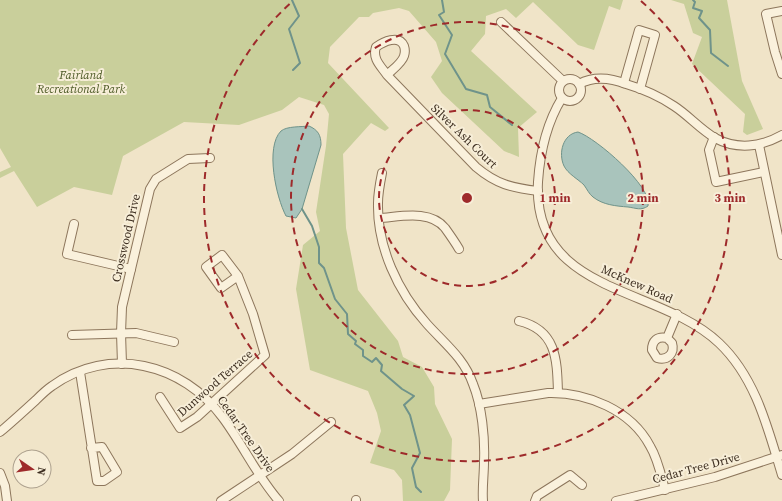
<svg xmlns="http://www.w3.org/2000/svg" width="782" height="501" font-family="'Source Serif 4',serif">
<style>
.green{fill:#c9cf9b}
.water{fill:#a9c4bc;stroke:#6f938a}
.lines{fill:none;stroke-linecap:round;stroke-linejoin:round}
.stream{stroke:#6f938a;stroke-width:2}
.minor-casing{stroke:#8d765c;stroke-width:10}
.minor{stroke:#faf1dc;stroke-width:8}
.ring{fill:none;stroke:#9e2a2b;stroke-width:2;stroke-dasharray:7 5}
.labels{text-anchor:middle;dominant-baseline:central;stroke-width:4;stroke-linejoin:round;paint-order:stroke}
.park-label{font-size:12px;font-style:italic;fill:#4d5a26;stroke:#f7eed8}
.street-label{font-size:12px;fill:#3d2e20;stroke:#f7eed8}
.centre{fill:#9e2a2b;stroke:#f7eed8;stroke-width:2}
.ring-label{font-size:12px;text-anchor:middle;font-weight:bold;fill:#9e2a2b;stroke:#f7eed8;stroke-width:4;stroke-linejoin:round;paint-order:stroke}
</style>
<rect width="100%" height="100%" fill="#f0e4c8"/>
<g class="green">
<path d="M0,0h623l-3,10 -11,-4 -15,44 -16,-5 -45,-43 -17,16 -10,-9 -20,7 -1,18 -14,17 66,61 -19,16 1,29 -15,-6 -62,-58 -11,-16 11,-16 -6,-19 -27,-31 -10,-3 -26,5 -4,4h-10l-29,30 -2,16 61,65 -4,3 -14,-8 -28,31 3,74 12,62 40,51 5,16 19,10 12,20 1,17 17,35 -2,51 -6,11h-41l-1,-21 -8,-10 -24,-7 11,-32 -4,-18 -9,-22 -58,-21 -14,-81 7,-44 17,-14 -4,-19 10,-66 3,-32 -5,-9 -25,-8 -17,13 -43,15 -55,-3 -61,34 -11,39 -38,-8 -37,20 -23,-36 -14,7v-6l11,-5 -11,-19z"/>
<path d="M671,0h56l15,81 21,48 -16,6 -4,-3 2,-18 -53,-50 10,-27 -9,-4 -9,-29z"/>
</g>
<g class="water">
<path d="M309,126c9,4 12,9 12,19l-19,64 -6,9 -10,-2c-10,-19 -21,-69 -5,-85 6,-5 20,-4 28,-5z"/>
<path d="M578,132c18,6 75,55 70,74 -7,5 -12,2 -20,1 -12,-1 -25,-2 -35,-10 -4,-3 -6,-8 -9,-12 -6,-6 -16,-11 -20,-19 -6,-13 -1,-32 14,-34z"/>
</g>
<g class="lines">
<g class="stream">
<path d="M292,0l7,16 -10,13 11,34 -7,7"/>
<path d="M442,0l2,12 -5,3 13,20 -7,19 21,35 21,6 3,12 22,18"/>
<path d="M693,0l2,2 -2,6 9,3 -3,7 11,12 1,23 17,13"/>
<path d="M302,209l10,17 7,21v16l5,5 11,31 12,15 1,20 8,7 -1,3 8,6v6l9,6 4,-4 6,7 -1,6 21,18 12,7 -10,9 6,10 10,38 -8,15 4,19 5,5"/>
</g>
<defs>
<g id="minor">
<path d="M782,11l-16,3 9,38 7,22"/>
<path d="M501,22l62,59"/>
<path d="M387,75c5,-5 15,-12 17,-19 1,-3 1,-7 0,-10 -5,-12 -21,-4 -28,1 -4,12 5,19 11,28l89,92c20,17 36,21 62,24"/>
<circle cx="570" cy="90" r="11"/>
<path d="M624,83l15,-53 16,5 -15,54"/>
<path d="M579,84c15,-8 32,-6 47,0 17,5 33,12 48,22 14,9 26,23 41,32 22,12 46,9 67,-3"/>
<path d="M562,98c-16,26 -22,54 -24,84 -6,113 120,103 181,161 37,35 49,86 63,132"/>
<path d="M714,137l-5,13 7,32 48,-10"/>
<path d="M759,145l23,110"/>
<path d="M382,173c-2,10 -4,20 -4,30 -1,44 20,89 49,121 18,20 37,34 46,60 9,22 12,54 11,78 0,13 -2,26 -1,39"/>
<path d="M379,218c20,-1 51,-9 66,10 5,7 10,14 14,21"/>
<path d="M74,224l-7,30 64,15"/>
<path d="M519,321c38,9 38,39 39,72"/>
<path d="M72,335l64,-2 38,9"/>
<path d="M667,338l5,5c3,10 -4,18 -15,15l-5,-8c0,-9 5,-14 15,-12l10,-24"/>
<path d="M122,364l-1,-31 1,-26 28,-118 6,-10 32,-20 22,-1"/>
<path d="M80,372l17,109h7l13,-9 -15,-25 -11,1"/>
<path d="M160,397l20,31 17,-11 68,-62 -12,-41 -15,-38 -16,-21 -16,12 15,21 17,-12"/>
<path d="M479,404l69,-11c39,-1 83,17 102,53 8,13 11,29 15,44"/>
<path d="M0,432c12,-10 24,-21 36,-32 5,-5 10,-10 16,-14 57,-41 131,-23 171,32 20,27 34,58 56,83"/>
<path d="M0,473l5,13 2,15"/>
<path d="M221,501l71,-47 39,-32"/>
<path d="M356,501v-1"/>
<path d="M535,501l2,-5 33,-21 12,10"/>
<path d="M616,501l99,-24 67,-22"/>
</g>
</defs>
<use href="#minor" class="minor-casing"/>
<use href="#minor" class="minor"/>
</g>
<g class="ring">
<circle cx="467" cy="198" r="88"/>
<circle cx="467" cy="198" r="176"/>
<path d="M641 1A263 263 0 1 1 293 1"/>
</g>
<g class="labels">
<g class="park-label">
<text x="81" y="75">Fairland<tspan x="81" dy="14">Recreational Park</tspan></text>
</g>
<g class="street-label">
<text transform="translate(464 136) rotate(44)">Silver Ash Court</text>
<text transform="translate(126 238) rotate(-77)">Crosswood Drive</text>
<text transform="translate(637 284) rotate(24)">McKnew Road</text>
<text transform="translate(215 383) rotate(-41)">Dunwood Terrace</text>
<text transform="translate(246 434) rotate(55)">Cedar Tree Drive</text>
<text transform="translate(696 468) rotate(-15)">Cedar Tree Drive</text>
</g>
</g>
<circle cx="467" cy="198" r="6" class="centre"/>
<g class="ring-label">
<text x="555" y="202">1 min</text>
<text x="643" y="202">2 min</text>
<text x="730" y="202">3 min</text>
</g>
<g transform="translate(32 469) rotate(103)"><circle r="19" fill="#f7eed8" stroke="#ada18e"/>
<path d="M0-3L7 15L0 10L-7 15Z" fill="#9e2a2b"/>
<text y="-6" font-size="11" font-weight="bold" text-anchor="middle" fill="#3d2e20">N</text>
</g>
</svg>
